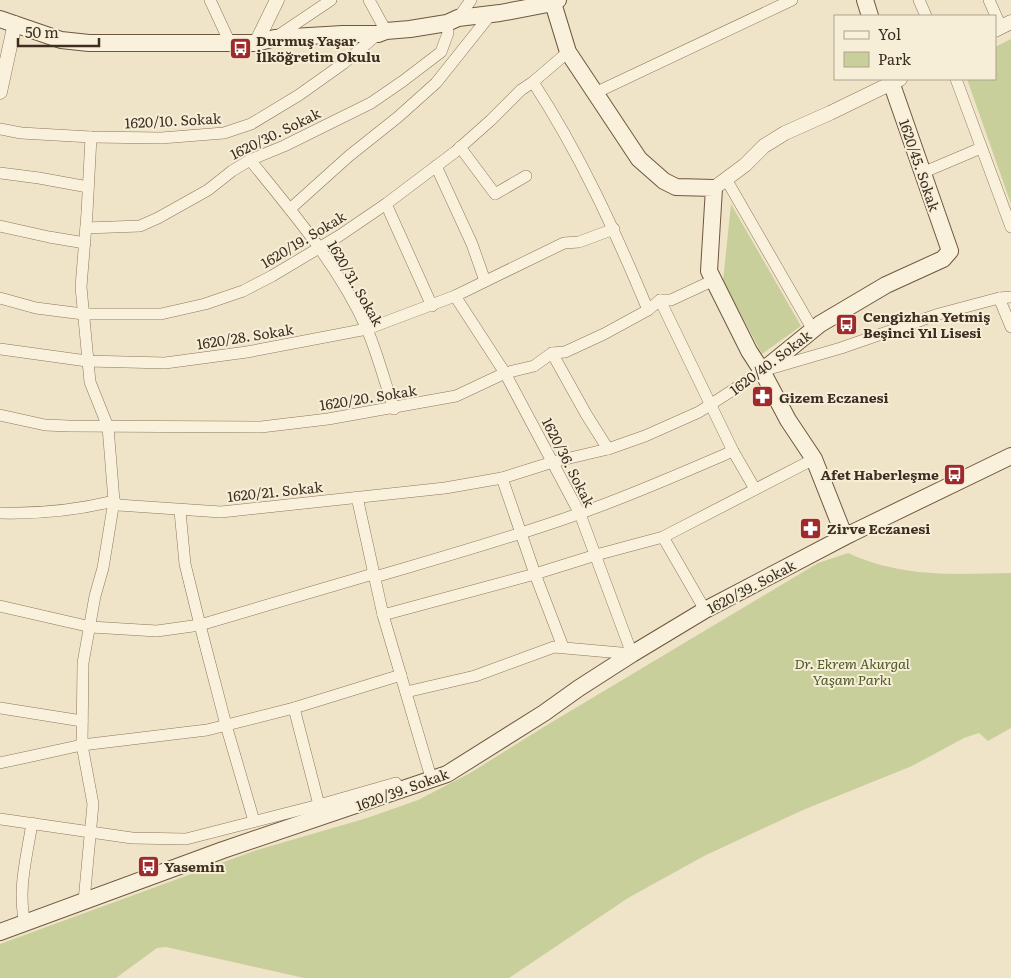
<svg xmlns="http://www.w3.org/2000/svg" width="1011" height="978" font-family="Literata,serif">
<style>
.green{fill:#c9cf9b}
.lines{fill:none;stroke-linecap:round;stroke-linejoin:round}
.minor-casing{stroke:#8d765c;stroke-width:12}
.tertiary-casing{stroke:#8d765c;stroke-width:15}
.secondary-casing{stroke:#6f573f;stroke-width:18}
.minor{stroke:#faf1dc;stroke-width:11}
.tertiary{stroke:#faf1dc;stroke-width:14}
.secondary{stroke:#faf1dc;stroke-width:16}
.labels{text-anchor:middle;dominant-baseline:central;stroke-width:4;stroke-linejoin:round;paint-order:stroke}
.poi-label{font-size:14px;font-weight:bold;fill:#3d2e20;stroke:#f7eed8;text-anchor:start}
.street-label{font-size:14px;fill:#3d2e20;stroke:#f7eed8}
.park-label{font-size:14px;font-style:italic;fill:#4d5a26;stroke:#f7eed8}
</style>
<rect width="100%" height="100%" fill="#f0e4c8"/>
<g class="green">
<path d="M1011,39v165l-44,-125h28v-32z"/>
<path d="M731,204l70,122 -39,28 -39,-73z"/>
<path d="M848,553c55,25 104,21 163,20v155l-23,13 -9,-8 -15,5 -52,28 -109,44 -99,46 -76,42 -119,80h-205l-138,-31 -9,1 -41,30h-116v-34l257,-94 110,-32 51,-18 52,-27 82,-51 266,-159z"/>
</g>
<g class="lines">
<defs>
<g id="minor">
<path d="M210,0l20,43"/>
<path d="M369,0l17,31"/>
<path d="M919,0l7,16"/>
<path d="M989,0l12,27"/>
<path d="M458,18l13,-18"/>
<path d="M276,37l55,-37"/>
<path d="M956,79l55,148"/>
<path d="M533,82c47,72 82,149 115,228"/>
<path d="M595,93l197,-93"/>
<path d="M0,129l21,4 70,4 70,1 63,-5 27,-9 48,-29 45,-32 34,-29"/>
<path d="M460,147l35,47 31,-18"/>
<path d="M250,160c43,53 89,106 117,169 11,26 18,54 27,80"/>
<path d="M436,166l36,78 13,37"/>
<path d="M0,173l39,5 49,9"/>
<path d="M922,173l59,-25"/>
<path d="M726,179l87,151"/>
<path d="M386,204l46,102"/>
<path d="M290,209l59,-53 49,-39 38,-34 55,-69"/>
<path d="M0,226l49,11 36,6"/>
<path d="M86,228l54,-2 18,-8 50,-28 24,-19 18,-11 34,-14 87,-43 32,-22 38,-29 7,-19 -1,-10"/>
<path d="M0,298l36,10 47,6h78l44,-10 38,-13 29,-15 67,-40 47,-32 69,-52 36,-32 30,-30 12,-8 35,-30"/>
<path d="M999,298l12,29"/>
<path d="M660,300l73,151 22,38"/>
<path d="M0,349l87,12 78,2 82,-11 120,-23 88,-33 109,-53 15,-1 35,-13"/>
<path d="M552,353l34,61 22,35"/>
<path d="M0,415l45,10 24,1 192,1 67,-8 128,-23 49,-23 29,-7 18,-13 13,-1 39,-18 44,-24 12,-10h11l43,-20"/>
<path d="M502,478l33,96 28,73"/>
<path d="M357,497l26,118 49,166"/>
<path d="M180,511l5,53 15,61 26,100 28,96"/>
<path d="M0,513c38,1 77,-3 114,-12l4,4 103,7 224,-24 57,-10 51,-16 55,-13 37,-13 54,-24 63,-41 79,-23 98,-34 60,-16 12,-1"/>
<path d="M663,537l42,73"/>
<path d="M375,577c68,-20 136,-39 203,-63 52,-18 104,-41 155,-63"/>
<path d="M0,606l91,21 66,4 43,-6 173,-51"/>
<path d="M383,615l152,-41 61,-19 67,-18 151,-78"/>
<path d="M406,692l69,-16 79,-29 78,7 -52,-140 -75,-141 -50,-77"/>
<path d="M0,708l82,13"/>
<path d="M294,708l25,97"/>
<path d="M0,763l82,-18 125,-15 87,-22 107,-33"/>
<path d="M0,819l132,19 54,1 133,-34 77,-22"/>
<path d="M84,901l9,-97 -11,-59 1,-82 12,-67 8,-28 11,-67 -6,-74 -18,-45 -9,-95 6,-74 4,-76"/>
<path d="M25,923c-8,-33 2,-67 7,-100"/>
</g>
<g id="tertiary">
<path d="M995,30l16,-8"/>
<path d="M256,43l21,-43"/>
<path d="M0,92l15,-69"/>
<path d="M714,188l31,-23 19,-19 21,-13 45,-20 70,-34"/>
</g>
<g id="secondary">
<path d="M865,0l5,16"/>
<path d="M553,3l15,49 71,107 25,22 12,6 38,1 -5,83 40,80 13,20 26,49 26,39 28,71 8,4"/>
<path d="M0,19l61,21 28,3h167l19,-5 68,-4h35l8,-3 24,-2 37,-6 11,-5 42,-5 53,-10 5,-3"/>
<path d="M762,371l58,-47 66,-39 57,-26 7,-8 -60,-172"/>
<path d="M0,932l223,-82 224,-76 97,-61 35,-25 53,-34 73,-44 145,-76 161,-78"/>
</g>
</defs>
<use href="#minor" class="minor-casing"/>
<use href="#tertiary" class="tertiary-casing"/>
<use href="#secondary" class="secondary-casing"/>
<use href="#minor" class="minor"/>
<use href="#tertiary" class="tertiary"/>
<use href="#secondary" class="secondary"/>
</g>
<defs>
<symbol id="bus-square" viewBox="-11 -11 22 22"><rect x="-9" y="-9" width="18" height="18" rx="4" fill="#9e2a2b" stroke="#f7eed8"/><path d="M-5-6H5V4H4V6H2V4H-2V6H-4V4H-5ZM-3.5-4V0h7V-4ZM-3.5 1.2v1.5H-2V1.2ZM2 1.2v1.5H3.5V1.2Z" fill="#fff"/></symbol>
<symbol id="pharmacy-square" viewBox="-11 -11 22 22"><rect x="-9" y="-9" width="18" height="18" rx="4" fill="#9e2a2b" stroke="#f7eed8"/><path d="M-2-6h4v4h4v4h-4v4h-4v-4h-4v-4h4Z" fill="#fff"/></symbol>
</defs>
<g fill-rule="evenodd">
<use href="#bus-square" x="228" y="36" width="25" height="25"/>
<use href="#bus-square" x="834" y="312" width="25" height="25"/>
<use href="#pharmacy-square" x="750" y="384" width="25" height="25"/>
<use href="#bus-square" x="942" y="462" width="25" height="25"/>
<use href="#pharmacy-square" x="798" y="516" width="25" height="25"/>
<use href="#bus-square" x="136" y="854" width="25" height="25"/>
</g>
<g class="labels">
<g class="poi-label">
<text x="256" y="40">Durmuş Yaşar<tspan x="256" dy="16">İlköğretim Okulu</tspan></text>
<text x="863" y="316">Cengizhan Yetmiş<tspan x="863" dy="16">Beşinci Yıl Lisesi</tspan></text>
<text x="779" y="397">Gizem Eczanesi</text>
<text x="939" y="474" text-anchor="end">Afet Haberleşme</text>
<text x="827" y="528">Zirve Eczanesi</text>
<text x="164" y="866">Yasemin</text>
</g>
<g class="street-label">
<text transform="translate(173 120) rotate(-3)">1620/10. Sokak</text>
<text transform="translate(275 133) rotate(-26)">1620/30. Sokak</text>
<text transform="translate(920 165) rotate(71)">1620/45. Sokak</text>
<text transform="translate(303 239) rotate(-31)">1620/19. Sokak</text>
<text transform="translate(356 283) rotate(60)">1620/31. Sokak</text>
<text transform="translate(245 336) rotate(-9)">1620/28. Sokak</text>
<text transform="translate(770 362) rotate(-37)">1620/40. Sokak</text>
<text transform="translate(368 397) rotate(-9)">1620/20. Sokak</text>
<text transform="translate(569 462) rotate(63)">1620/36. Sokak</text>
<text transform="translate(275 491) rotate(-6)">1620/21. Sokak</text>
<text transform="translate(751 586) rotate(-28)">1620/39. Sokak</text>
<text transform="translate(402 789) rotate(-20)">1620/39. Sokak</text>
</g>
<g class="park-label">
<text x="852" y="663">Dr. Ekrem Akurgal<tspan x="852" dy="16">Yaşam Parkı</tspan></text>
</g>
</g>
<rect x="834" y="15" width="162" height="65" fill="#f7eed8" stroke="#ada18e"/>
<rect x="844" y="31" width="25" height="8" fill="#faf1dc" stroke="#ada18e"/>
<text x="878" y="40" font-size="15" fill="#3d2e20">Yol</text>
<rect x="844" y="52" width="25" height="15" fill="#c9cf9b" stroke="#ada18e"/>
<text x="878" y="65" font-size="15" fill="#3d2e20">Park</text>
<path d="M18 38v8h81v-8" fill="none" stroke="#3d2e20" stroke-width="2.5"/>
<text x="25" y="38" font-size="15" fill="#3d2e20" stroke="#f7eed8" stroke-width="4" paint-order="stroke">50 m</text>
</svg>
